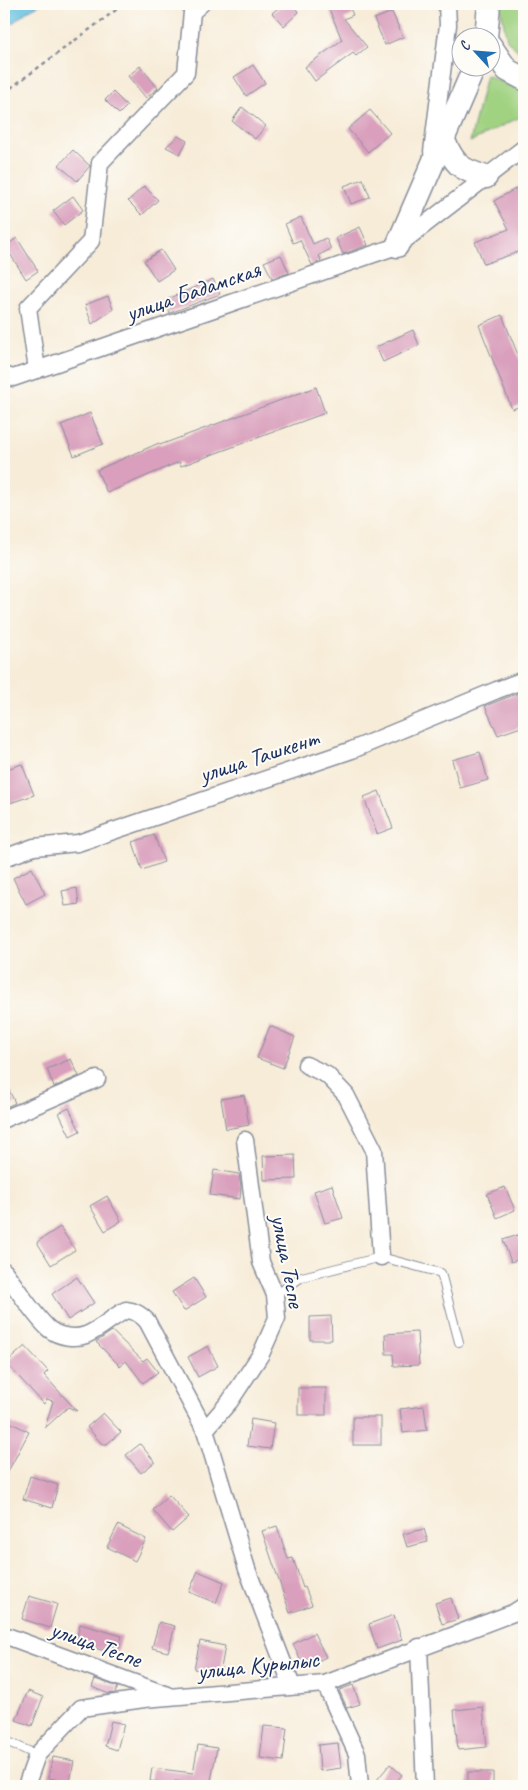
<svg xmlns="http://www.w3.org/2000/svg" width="528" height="1790" font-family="Caveat,sans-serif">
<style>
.green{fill:#a0d281;stroke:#5e8070}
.water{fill:#61bfdf;stroke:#3e779e}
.building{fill:#d99fbc}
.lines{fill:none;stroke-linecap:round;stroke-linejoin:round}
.lane-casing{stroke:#898e9b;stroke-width:10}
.street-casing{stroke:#898e9b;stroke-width:19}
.secondary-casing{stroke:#898e9b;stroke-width:25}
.path{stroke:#898e9b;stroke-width:2.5;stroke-dasharray:4 4;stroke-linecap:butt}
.lane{stroke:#fff;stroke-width:8}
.street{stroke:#fff;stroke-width:16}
.secondary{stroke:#fff;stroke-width:22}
.labels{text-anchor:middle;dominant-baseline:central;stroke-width:4;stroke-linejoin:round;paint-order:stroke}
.street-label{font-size:24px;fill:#1b2f5e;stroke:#fdfcf7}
</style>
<rect width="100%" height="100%" fill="#fdfcf7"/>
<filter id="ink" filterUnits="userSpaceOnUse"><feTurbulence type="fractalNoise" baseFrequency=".02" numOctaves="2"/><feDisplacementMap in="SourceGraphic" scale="10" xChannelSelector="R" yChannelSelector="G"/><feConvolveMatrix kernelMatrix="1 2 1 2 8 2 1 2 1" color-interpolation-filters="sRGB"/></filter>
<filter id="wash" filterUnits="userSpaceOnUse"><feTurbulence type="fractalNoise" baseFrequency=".0096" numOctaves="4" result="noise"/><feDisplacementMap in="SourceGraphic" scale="20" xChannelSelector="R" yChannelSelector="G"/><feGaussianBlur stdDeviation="1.12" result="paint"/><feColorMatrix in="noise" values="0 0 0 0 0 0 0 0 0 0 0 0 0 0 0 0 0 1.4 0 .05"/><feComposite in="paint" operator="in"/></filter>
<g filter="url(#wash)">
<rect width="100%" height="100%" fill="#f7ecd8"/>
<g class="green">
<path d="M500,4h24v53l-17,-17z"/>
<path d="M486,75l38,17v23l-54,27z"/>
</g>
<path class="water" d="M4,4h37l-12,6 -25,20z"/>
<g id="blocks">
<g class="building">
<path d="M283,4h7l9,8 -15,14 -12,-13z"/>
<path d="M327,4h21l5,11 -9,4 23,28 -11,9 -3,-3 -38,28 -10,-14 37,-27z"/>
<path d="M392,12l11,25 -18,8 -11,-26z"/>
<path d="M253,65l12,18 -19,13 -12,-19z"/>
<path d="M140,66l18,22 -12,10 -18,-22z"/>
<path d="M113,92l14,14 -8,8 -14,-14z"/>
<path d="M242,107l24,19 -11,13 -23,-18z"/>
<path d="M370,110l20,23 -22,19 -20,-23z"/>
<path d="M178,136l9,5 -7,13 -14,-7z"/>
<path d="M73,150l17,16 -13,15 -18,-16z"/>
<path d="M363,179l7,18 -19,7 -7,-18z"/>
<path d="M144,186l14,14 -16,15 -14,-14z"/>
<path d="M520,186l4,8v56l-40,14 -9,-22 34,-13 -15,-28z"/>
<path d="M73,196l10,14 -19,15 -11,-14z"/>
<path d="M301,217l12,27 13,-6 5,11 -12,6 2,6 -9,4 -12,-25 -7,3 -8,-19z"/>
<path d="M360,227l8,18 -25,9 -7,-16z"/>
<path d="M17,238l21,33 -12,8 -21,-33z"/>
<path d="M161,250l13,20 -17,11 -13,-20z"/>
<path d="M281,255l8,18 -17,5 -8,-16z"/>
<path d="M213,279l7,15 -50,19 -4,-9v-4z"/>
<path d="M108,296l5,13 -21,15 -7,-19z"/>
<path d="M502,315l22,55v35l-12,4 -33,-84z"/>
<path d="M413,330l6,15 -36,17 -7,-15z"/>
<path d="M316,387l9,26 -144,53 -2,-4 -72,31 -10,-23 62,-27 1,2z"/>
<path d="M90,413l13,31 -29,12 -13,-31z"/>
<path d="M524,691v35l-26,9 -13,-29z"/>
<path d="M480,752l8,28 -28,8 -8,-28z"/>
<path d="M22,764l12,31 -24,8 -6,-17v-16z"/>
<path d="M379,791l14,37 -16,6 -13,-37z"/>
<path d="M154,835l10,27 -22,8 -9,-28z"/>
<path d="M32,868l13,26 -19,10 -13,-26z"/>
<path d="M77,888l2,16 -14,2 -3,-15z"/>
<path d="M270,1026l25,11 -12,31 -26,-10z"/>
<path d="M71,1059l8,17 -25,11 -7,-18z"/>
<path d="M4,1079l11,24 -11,5z"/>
<path d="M244,1095l5,30 -23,4 -5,-30z"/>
<path d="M69,1108l11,23 -10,5 -11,-23z"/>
<path d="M295,1155l1,24 -32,1 -1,-24z"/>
<path d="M214,1170l25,4 2,13 -1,12 -30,-4z"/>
<path d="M332,1185l11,33 -18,5 -11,-32z"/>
<path d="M505,1187l10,23 -18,8 -10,-24z"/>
<path d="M107,1196l14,25 -16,10 -15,-25z"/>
<path d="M60,1227l15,23 -24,15 -14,-23z"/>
<path d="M518,1235l6,17v6l-13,4 -8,-22z"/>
<path d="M77,1277l17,26 -26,17 -16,-26z"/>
<path d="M194,1278l12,19 -22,14 -12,-19z"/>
<path d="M331,1316l1,24h-22v-23z"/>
<path d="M112,1331l31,30 4,-3 11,14 -15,11 -17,-22 -6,5 -24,-24z"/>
<path d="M417,1332l2,33 -25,1 -1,-12h-7l-1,-20z"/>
<path d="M25,1346l23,25 -4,4 33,36 -9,-4 -23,21 8,-27 -6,-2 -3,5 -38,-41z"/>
<path d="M208,1346l10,20 -20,11 -10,-20z"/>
<rect x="298" y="1388" width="28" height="27"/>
<path d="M424,1406l3,24 -24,3 -3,-24z"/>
<path d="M103,1413l18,19 -14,12h-5l-15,-17z"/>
<rect x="353" y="1417" width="28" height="28"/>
<path d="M4,1419l25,13 -25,47z"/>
<path d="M251,1419l23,4 -4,26 -23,-3z"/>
<path d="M140,1444l15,18 -14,11 -15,-18z"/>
<path d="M30,1476l28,9 -6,23 -29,-9z"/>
<path d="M169,1495l20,22 -17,15 -19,-22z"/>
<path d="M118,1525l28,14 -11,22 -28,-14z"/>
<path d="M277,1526l11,33 5,-1 10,30 2,-1 7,18 -22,8 -28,-82z"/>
<path d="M424,1529l4,13 -21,5 -4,-13z"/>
<path d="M198,1571l26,11 -8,21 -27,-11z"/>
<path d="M29,1596l28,8 -7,24 -28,-9z"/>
<path d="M451,1598l7,21 -16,5 -7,-21z"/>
<path d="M394,1615l8,25 -25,9 -8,-25z"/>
<path d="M159,1622l16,4 -7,26 -16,-4z"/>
<path d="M80,1624l42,12 -5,18 -42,-11z"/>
<path d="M314,1633l12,24 -22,11 -11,-24z"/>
<path d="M200,1641l25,5 -5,28 -26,-5z"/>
<path d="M95,1679l23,8 -3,6 -6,1 -17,-7z"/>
<path d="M353,1685l7,19 -13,4 -8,-18z"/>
<path d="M28,1691l15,6 -11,29 -16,-6z"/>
<path d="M483,1707l4,40 -29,3 -4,-40z"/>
<path d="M111,1721l13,3 -7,26 -12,-4z"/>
<path d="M264,1726l23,2 -4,33 -23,-3z"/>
<path d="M338,1743l3,25 -21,3 -2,-26z"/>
<path d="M198,1745l19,3 -7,38 -35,-5v4l-25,-4 2,-13 41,5z"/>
<path d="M53,1757l21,4 -4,21 -22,-4z"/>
<path d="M390,1764l12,11 -10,11h-20z"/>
<rect x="468" y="1772" width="25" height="14"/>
</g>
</g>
</g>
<g filter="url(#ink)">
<use href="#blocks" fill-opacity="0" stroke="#898e9b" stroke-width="1"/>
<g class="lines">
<defs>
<g id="lane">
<path d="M275,1295l27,-18 79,-20 60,16 18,69"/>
<path d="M4,1740l33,15"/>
</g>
<g id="street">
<path d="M432,152l16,-127 -1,-21"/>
<path d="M37,370l-9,-62 63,-67 9,-78 86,-90 6,-61 9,-8"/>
<path d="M4,375l9,3 384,-132 127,-98"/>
<path d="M4,858l30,-11 44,-4 274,-93 145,-60 27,-10"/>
<path d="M306,1065l21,10 19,20 28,55 7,107"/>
<path d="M4,1119l93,-40"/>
<path d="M4,1271c12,16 31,46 45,58 10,8 26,10 37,6 15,-6 26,-18 40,-25 9,1 14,4 21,11l58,109 42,139 45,117"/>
<path d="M205,1430l25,-29 31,-47 16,-36 -2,-23 -14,-33 -16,-122"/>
<path d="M4,1635l163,60"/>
<path d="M419,1647l6,139"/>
<path d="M325,1684l32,70 3,32"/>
<path d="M26,1786l11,-31 44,-47 63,-9 181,-15 188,-71 11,-7"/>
</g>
<g id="secondary">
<path d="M486,38l3,-34"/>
<path d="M490,45l17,25 17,9"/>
<path d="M443,139c12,26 16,30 43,38"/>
<path d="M397,246l77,-178"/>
</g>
</defs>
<use href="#lane" class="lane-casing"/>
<use href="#street" class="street-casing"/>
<use href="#secondary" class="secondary-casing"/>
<path class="path" d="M4,93l120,-89"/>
<use href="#lane" class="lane"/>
<use href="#street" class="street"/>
<use href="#secondary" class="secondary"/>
</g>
</g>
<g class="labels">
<g class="street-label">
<text transform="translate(193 291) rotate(-19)">улица Бадамская</text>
<text transform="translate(259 756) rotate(-18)">улица Ташкент</text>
<text transform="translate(288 1261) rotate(79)">улица Теспе</text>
<text transform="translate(96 1644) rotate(20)">улица Теспе</text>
<text transform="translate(258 1665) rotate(-6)">улица Курылыс</text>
</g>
</g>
<rect width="528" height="1790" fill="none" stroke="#fdfcf7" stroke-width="20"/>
<g transform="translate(476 52) rotate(296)"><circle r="24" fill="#fdfcf7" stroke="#a3aaba"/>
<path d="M0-4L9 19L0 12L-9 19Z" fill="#1f6fb2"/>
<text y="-8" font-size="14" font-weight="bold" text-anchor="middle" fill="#1b2f5e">С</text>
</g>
</svg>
